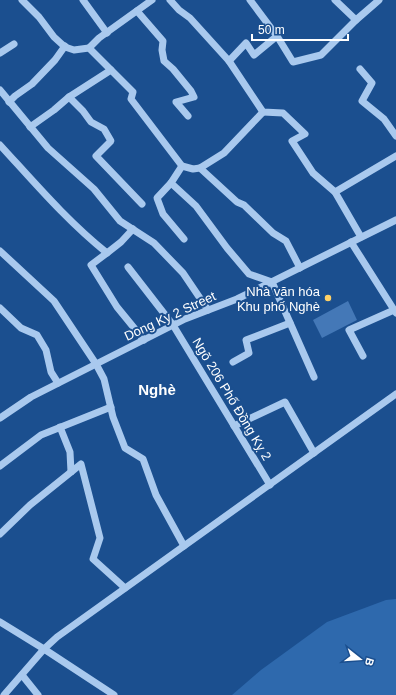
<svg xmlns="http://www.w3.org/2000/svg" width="396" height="695" font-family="Helvetica,sans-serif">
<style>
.green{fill:#2e69ad}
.building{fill:#4478b7}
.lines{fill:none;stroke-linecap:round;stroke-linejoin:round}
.minor{stroke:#a9c9ee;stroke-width:7}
.poi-dot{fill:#ffd166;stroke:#1b4f8f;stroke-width:1.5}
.labels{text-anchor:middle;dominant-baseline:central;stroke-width:4;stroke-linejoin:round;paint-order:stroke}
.poi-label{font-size:13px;fill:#fff;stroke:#1b4f8f;text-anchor:end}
.street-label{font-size:13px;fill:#fff;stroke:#1b4f8f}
.quarter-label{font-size:15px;font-weight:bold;fill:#fff;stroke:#1b4f8f}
</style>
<rect width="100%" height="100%" fill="#1b4f8f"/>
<path class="green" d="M396,599v96h-164l29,-25 66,-48 59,-22z"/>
<path class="building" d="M348,301l9,19 -35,18 -9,-18z"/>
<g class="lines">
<g class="minor">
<path d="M22,0l17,17 15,20 11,10 9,3 15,-2 44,44 -2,7 51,67 11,3 7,-1 37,34 7,3 29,28 13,8 14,27"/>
<path d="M83,0l24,33"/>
<path d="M170,0l9,10 11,8 39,43 34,51 20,1 22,21 -13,7 21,32 22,19 26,45"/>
<path d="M250,0l27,36"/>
<path d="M335,0l21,20"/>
<path d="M137,11l26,30 -1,9 2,11 9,8 18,22 3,6 -18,5 12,14"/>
<path d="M89,48l10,-10 53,-38"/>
<path d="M0,53l14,-9"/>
<path d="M229,61l17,-18 8,12 23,-19 16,26 28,-7 35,-35 23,-20"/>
<path d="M360,69l12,14 -10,18 22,18 12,17"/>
<path d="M0,90l48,58 46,41 26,32 34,22 29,30 25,37"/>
<path d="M69,97l14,14 8,11 13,7 7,12 -15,15 46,48"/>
<path d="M9,102l6,-6 17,-12 23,-24 10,-14"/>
<path d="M30,127l24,-17 15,-13 42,-27"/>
<path d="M0,145c34,37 67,76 107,108l14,-11 12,-13"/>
<path d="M182,166l-11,17 25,23 31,42 22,26 23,8 42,95"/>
<path d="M200,168l24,-15 39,-41"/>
<path d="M171,183l-14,15 6,16 21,25"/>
<path d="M335,192l61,-36"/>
<path d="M351,242l45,71"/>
<path d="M0,251l54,50 42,63 8,15 9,38 12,31 18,11 13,36 28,51"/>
<path d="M107,253l-16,12 26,42 27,33"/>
<path d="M128,267l45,58 97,160"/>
<path d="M0,308l21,20 16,7 9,15 5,22 7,11"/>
<path d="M363,356l-14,-26 45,-20"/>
<path d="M233,362l16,-9 -3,-13 44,-17"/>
<path d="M0,418l31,-21 154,-78 52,-20 159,-79"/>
<path d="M234,426l51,-24 29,51"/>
<path d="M60,427l10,25 1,20"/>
<path d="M0,466l41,-31 70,-28"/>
<path d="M0,534l30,-29 51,-41 19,74 -7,21 32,29"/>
<path d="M0,622l44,27 70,46"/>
<path d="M22,675l16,20"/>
<path d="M4,695l40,-46 13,-12 339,-243"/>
</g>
</g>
<circle class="poi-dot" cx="328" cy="298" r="4"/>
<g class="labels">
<g class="poi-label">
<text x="320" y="291">Nhà văn hóa<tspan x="320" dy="15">Khu phố Nghè</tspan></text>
</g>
<g class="street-label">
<text transform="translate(170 316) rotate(-25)">Dong Ky 2 Street</text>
<text transform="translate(232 399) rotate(59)">Ngõ 206 Phố Đồng Kỵ 2</text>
</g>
<g class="quarter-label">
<text x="157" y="389">Nghè</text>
</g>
</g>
<g transform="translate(360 659) rotate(107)" stroke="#1b4f8f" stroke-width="3" paint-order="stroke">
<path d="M0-3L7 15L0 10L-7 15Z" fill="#ffffff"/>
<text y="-6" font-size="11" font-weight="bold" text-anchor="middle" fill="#ffffff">B</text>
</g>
<path d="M252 34v6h96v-6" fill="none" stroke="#ffffff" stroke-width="2"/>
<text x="258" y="34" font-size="12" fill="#ffffff" stroke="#1b4f8f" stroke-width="3" paint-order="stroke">50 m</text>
</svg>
